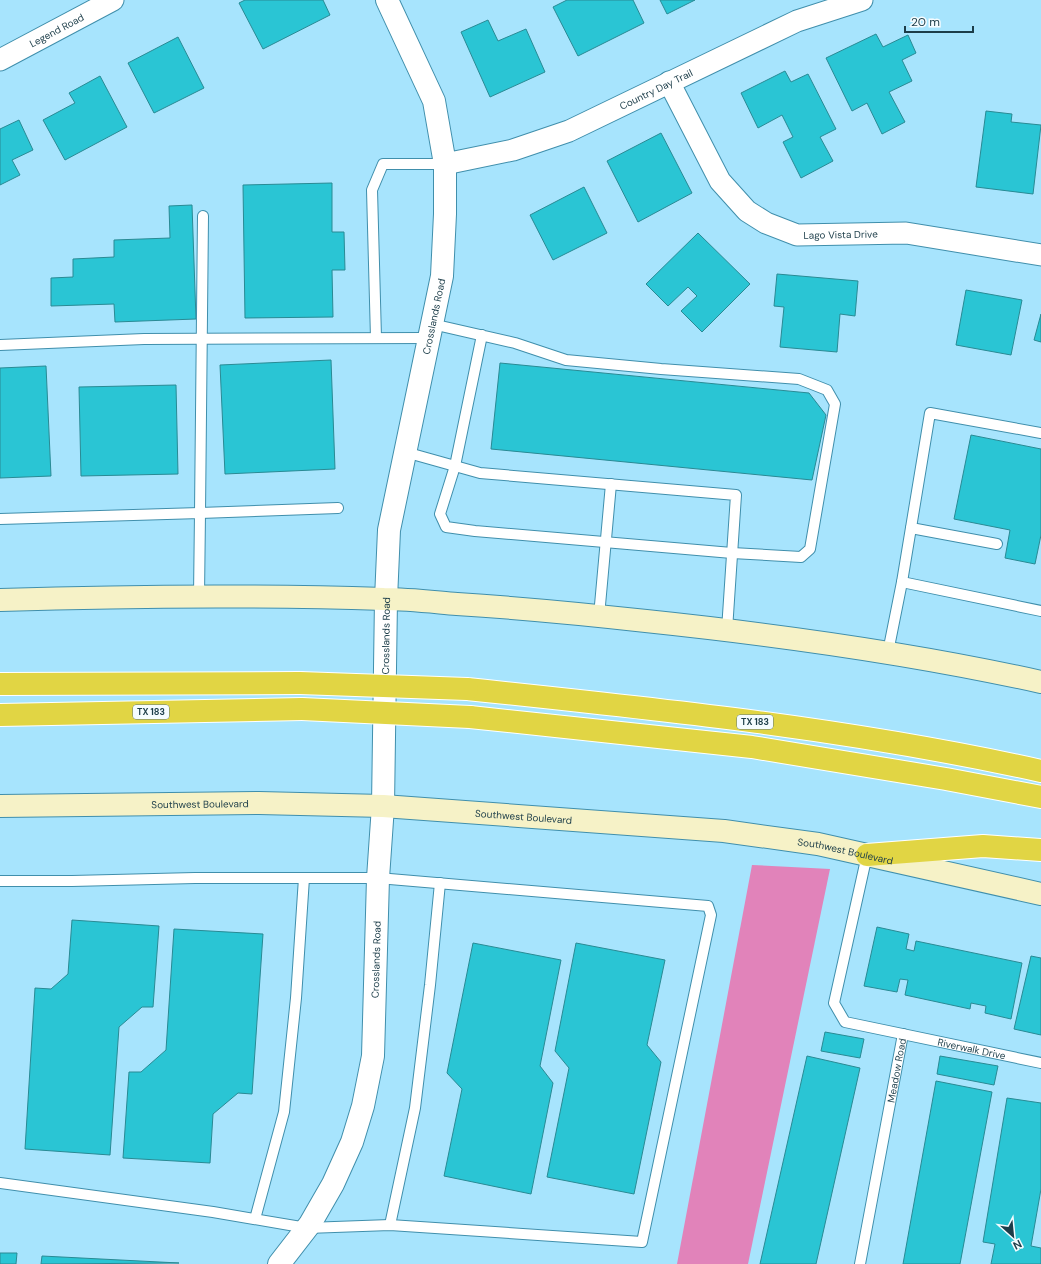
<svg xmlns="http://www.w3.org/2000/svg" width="1041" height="1264" font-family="'DM Sans',sans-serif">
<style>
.green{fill:#e183ba}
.building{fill:#2ac5d4;stroke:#298a94}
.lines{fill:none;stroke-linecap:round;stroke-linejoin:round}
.service-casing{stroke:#408fac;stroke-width:12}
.minor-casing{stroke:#408fac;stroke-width:23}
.tertiary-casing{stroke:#408fac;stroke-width:24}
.secondary-casing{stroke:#408fac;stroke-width:24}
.motorway-casing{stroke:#fff;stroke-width:24}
.service{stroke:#fff;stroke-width:10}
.minor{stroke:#fff;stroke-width:21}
.tertiary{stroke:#fff;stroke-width:22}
.secondary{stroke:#f6f2c7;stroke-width:22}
.motorway{stroke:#e1d544;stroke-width:22}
.motorway-bridge-casing{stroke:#fff;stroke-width:24;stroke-linecap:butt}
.motorway-bridge{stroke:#e1d544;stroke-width:22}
.labels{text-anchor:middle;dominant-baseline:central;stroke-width:4;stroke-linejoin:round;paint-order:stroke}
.shield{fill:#f5fcff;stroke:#5d7680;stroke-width:1}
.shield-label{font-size:9px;font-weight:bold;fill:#1c3d49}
.street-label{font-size:10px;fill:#1c3d49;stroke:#f5fcff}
</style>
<rect width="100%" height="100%" fill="#a7e4fd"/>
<path class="green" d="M752,865l78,4 -82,395h-71z"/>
<g class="building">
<path d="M245,0h78l7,15 -67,34 -24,-46z"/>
<path d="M567,0h66l11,23 -66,33 -25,-49z"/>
<path d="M660,0h35l-28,14z"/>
<path d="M488,20l10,21 28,-12 19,43 -55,25 -29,-65z"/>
<path d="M876,34l7,13 25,-12 8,18 -14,7 10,21 -23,11 16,30 -23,12 -15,-31 -15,8 -26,-53z"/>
<path d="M178,37l26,51 -50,25 -26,-50z"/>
<path d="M785,71l6,11 17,-8 28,55 -16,8 13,24 -32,17 -18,-36 10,-5 -11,-22 -24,13 -17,-35z"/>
<path d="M100,76l27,51 -62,33 -22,-40 32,-17 -6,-10z"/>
<path d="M986,111l26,3 -1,8 30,3 -8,69 -57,-7z"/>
<path d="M19,120l14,30 -21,10 8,15 -20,10v-56z"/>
<path d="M661,133l31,60 -54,29 -31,-61z"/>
<path d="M332,183v49h12l1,38h-13l1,47 -88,1 -2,-133z"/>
<path d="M584,187l23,46 -54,27 -23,-45z"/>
<path d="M192,205l4,114 -81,3 -1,-18 -63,2v-28l22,-1v-18l41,-2v-17l56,-2 -1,-32z"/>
<path d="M698,233l52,51 -48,48 -21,-21 16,-15 -9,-9 -20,19 -22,-22z"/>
<path d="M777,274l81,7 -3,35 -15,-2 -3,38 -57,-5 4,-40 -10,-1z"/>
<path d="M966,290l56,10 -11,55 -55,-10z"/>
<path d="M1041,314v28l-7,-2z"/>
<path d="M331,360l4,109 -110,5 -5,-109z"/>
<path d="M500,363l309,30 17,22 -14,65 -321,-31z"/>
<path d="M46,366l5,110 -51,2v-110z"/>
<path d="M176,385l2,89 -97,2 -2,-89z"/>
<path d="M971,435l70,14v86l-6,29 -30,-6 5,-28 -56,-11z"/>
<path d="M72,920l87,6 -6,81h-11l-23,20 -9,128 -85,-6 10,-161 16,1 17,-15z"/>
<path d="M877,927l32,7 -3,15 8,2 2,-10 106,22 -11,56 -26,-6 1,-7 -15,-3 -1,6 -65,-14 3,-15 -8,-1 -3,13 -33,-6z"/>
<path d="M174,929l89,5 -11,160 -14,-1 -25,21 -3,49 -87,-5 6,-86h12l25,-22z"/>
<path d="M473,943l88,17 -21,106 13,17 -22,111 -87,-18 18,-87 -15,-16z"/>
<path d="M576,943l89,17 -18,85 14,17 -27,132 -87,-17 22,-109 -14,-17z"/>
<path d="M1031,956l10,2v77l-27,-6z"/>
<path d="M825,1032l39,7 -4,19 -39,-7z"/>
<path d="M807,1056l53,12 -44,196h-56z"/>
<path d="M940,1056l58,10 -4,19 -57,-11z"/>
<path d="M936,1081l56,11 -32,172h-57z"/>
<path d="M1007,1098l34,5v86l-10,57 10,2v16h-50l4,-20 -12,-2z"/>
<path d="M0,1253h17l-1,11h-16z"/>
<path d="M42,1256l137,7 -138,1z"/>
</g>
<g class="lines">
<defs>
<g id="service">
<path d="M203,216l-3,297 138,-5"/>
<path d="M432,324l83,19 51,17 95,9 138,10 28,11 8,14 -25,145 -9,8 -69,-4 -257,-22 -29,-4 -6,-13 15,-48 27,-131"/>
<path d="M376,338l-4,-148 11,-26h62"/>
<path d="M0,345l144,-6 285,-1"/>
<path d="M405,452l75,21 256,22 -9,135"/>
<path d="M0,519l200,-6 -1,83"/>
<path d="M911,528l86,16"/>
<path d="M902,582l139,29"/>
<path d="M599,616l12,-132"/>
<path d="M888,652l14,-70 28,-169 111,20"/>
<path id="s1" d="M867,855l-33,148 11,19 196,41"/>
<path d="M0,881h72l123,-3h183l330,28 3,9 -69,327 -252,-17 -83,3 -94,-16 -213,-29"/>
<path d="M255,1219l29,-107 12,-114 8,-120"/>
<path d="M390,1225l25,-117 15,-123 10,-102"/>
<path id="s2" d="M860,1264l43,-230"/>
</g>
<g id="minor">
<path id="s3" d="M0,60l113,-60"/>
<path id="s4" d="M669,82l51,99 27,30 19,12 31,12 109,-2 135,22"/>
<path id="s5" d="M445,164l68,-14 56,-19 228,-110 65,-21"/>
</g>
<g id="tertiary">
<path id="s6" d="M279,1264l31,-40 23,-40 19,-42 11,-36 10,-50 5,-178 5,-72 3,-207 3,-69 53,-254 3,-62v-50l-11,-63 -47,-101"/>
</g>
<g id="secondary">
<path d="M0,600c128,-4 256,-5 384,-1 24,0 49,3 73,5 63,4 126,10 189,17 133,14 265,32 395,61"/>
<path id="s7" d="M0,806l259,-3 124,3 341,25 94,13 223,50"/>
</g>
<g id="motorway">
<path d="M0,684l300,-1"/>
<path d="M467,689c192,20 385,40 574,82"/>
<path d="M0,715l302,-6"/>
<path d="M470,717l282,30 194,32 95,18"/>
<path d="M867,855l116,-9 58,4"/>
</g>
</defs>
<use href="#service" class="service-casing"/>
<use href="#minor" class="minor-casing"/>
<use href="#tertiary" class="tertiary-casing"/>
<use href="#secondary" class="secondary-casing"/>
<use href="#motorway" class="motorway-casing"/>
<use href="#service" class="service"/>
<use href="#minor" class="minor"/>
<use href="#tertiary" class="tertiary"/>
<use href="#secondary" class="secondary"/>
<use href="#motorway" class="motorway"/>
<defs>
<g id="motorway-bridge">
<path d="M300,683l167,6"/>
<path d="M302,709l168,8"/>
</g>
</defs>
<use href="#motorway-bridge" class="motorway-bridge-casing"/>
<use href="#motorway-bridge" class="motorway-bridge"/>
</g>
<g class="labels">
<g class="shield">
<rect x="133" y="705" width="36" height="14" rx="3"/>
<rect x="737" y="715" width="36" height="14" rx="3"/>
</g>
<g class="shield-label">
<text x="151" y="712">TX 183</text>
<text x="755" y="722">TX 183</text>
</g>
<g class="street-label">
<text stroke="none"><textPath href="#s3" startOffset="64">Legend Road</textPath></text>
<text stroke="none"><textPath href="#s5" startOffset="225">Country Day Trail</textPath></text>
<text stroke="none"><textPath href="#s4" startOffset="251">Lago Vista Drive</textPath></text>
<text stroke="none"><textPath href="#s6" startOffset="976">Crosslands Road</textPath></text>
<text stroke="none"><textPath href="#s6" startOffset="652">Crosslands Road</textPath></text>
<text stroke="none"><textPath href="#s7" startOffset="200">Southwest Boulevard</textPath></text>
<text stroke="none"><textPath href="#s7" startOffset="524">Southwest Boulevard</textPath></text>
<text stroke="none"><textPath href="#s7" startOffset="848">Southwest Boulevard</textPath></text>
<text stroke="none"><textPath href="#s6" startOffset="328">Crosslands Road</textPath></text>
<text stroke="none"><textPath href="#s1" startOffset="303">Riverwalk Drive</textPath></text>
<text stroke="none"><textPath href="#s2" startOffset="197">Meadow Road</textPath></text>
</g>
</g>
<g transform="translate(1013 1236) rotate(153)" stroke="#f5fcff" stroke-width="3" paint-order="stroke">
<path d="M0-3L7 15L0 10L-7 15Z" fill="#1c3d49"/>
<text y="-6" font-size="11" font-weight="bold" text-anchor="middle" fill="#1c3d49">N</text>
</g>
<path d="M905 26v6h68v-6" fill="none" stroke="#1c3d49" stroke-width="2"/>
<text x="911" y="26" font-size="12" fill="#1c3d49" stroke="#f5fcff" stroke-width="3" paint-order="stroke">20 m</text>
</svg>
